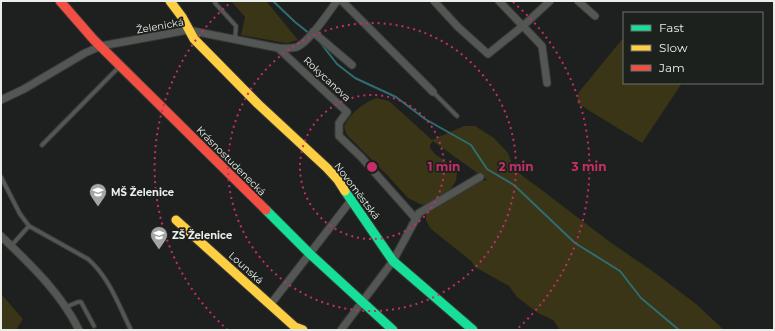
<svg xmlns="http://www.w3.org/2000/svg" width="775" height="331" font-family="Montserrat,sans-serif">
<style>
.green{fill:#3a3516}
.lines{fill:none;stroke-linecap:round;stroke-linejoin:round}
.stream{stroke:#2e6e71;stroke-width:2}
.lane-casing{stroke:#383b39;stroke-width:5.5}
.street-casing{stroke:#383b39;stroke-width:9}
.fast-casing{stroke:#383b39;stroke-width:11}
.slow-casing{stroke:#383b39;stroke-width:11}
.jam-casing{stroke:#383b39;stroke-width:11}
.lane{stroke:#545654;stroke-width:3.5}
.street{stroke:#545654;stroke-width:7}
.fast{stroke:#16e098;stroke-width:9}
.slow{stroke:#ffcf43;stroke-width:9}
.jam{stroke:#f24e42;stroke-width:9}
.ring{fill:none;stroke:#c62d69;stroke-width:2;stroke-dasharray:2 4}
.labels{text-anchor:middle;dominant-baseline:central;stroke-width:3.5;stroke-linejoin:round;paint-order:stroke}
.street-label{font-size:10px;fill:#eaedea;stroke:#1c211d}
.poi-label{font-size:10px;font-weight:bold;fill:#eaedea;stroke:#1c211d;text-anchor:start}
.centre{fill:#c62d69;stroke:#1c211d;stroke-width:2}
.ring-label{font-size:12px;text-anchor:middle;font-weight:bold;fill:#c62d69;stroke:#1c211d;stroke-width:3.5;stroke-linejoin:round;paint-order:stroke}
</style>
<rect width="100%" height="100%" fill="#1d201e"/>
<g class="green">
<path d="M231,1h35l32,39 -12,3 -45,-8 4,-18z"/>
<path d="M624,37v46h58l-40,60 -65,-40 2,-11z"/>
<path d="M377,98l12,3 43,39 32,-14h11l19,12 14,15 5,14 11,10 19,14 67,51 41,28 45,34 28,26h-164l-7,-10 -15,-7 -21,-16 -8,-11 -34,-19 -4,-6 -40,-32c-4,-6 -7,-10 -4,-17l52,-31 8,-1 -54,-39 -3,4v3l6,7 18,12 3,4 -1,10 -6,9 -9,6 -16,9 -5,-1 -12,-6 -19,-21 -42,-42 -3,-8c5,-13 20,-25 33,-29z"/>
<path d="M1,294l22,25 -7,11h-15z"/>
</g>
<g class="lines">
<g class="stream">
<path d="M273,1l22,21 15,12"/>
<path d="M319,41l18,23 18,14 41,19 29,22 46,26 16,24 27,16 61,58 45,28 21,27 38,32"/>
</g>
<defs>
<g id="lane">
<path d="M216,1l-1,2 21,23 -1,13"/>
<path d="M433,92l24,24"/>
<path d="M42,145l78,-79"/>
<path d="M1,177l19,37 9,12 59,33c21,18 31,47 43,71"/>
<path d="M11,246l18,-20"/>
<path d="M66,307l12,-5h3l13,24"/>
</g>
<g id="street">
<path d="M342,1l91,91"/>
<path d="M434,1l24,26 30,27 36,-29 26,-24"/>
<path d="M499,1l43,45 5,37"/>
<path d="M578,1l17,15"/>
<path d="M313,32l39,33"/>
<path d="M278,48l69,64 -8,11v13l22,21 55,62"/>
<path d="M1,100l23,-11 61,-36 16,-7 87,-16 90,18c7,0 13,1 19,-1 13,-6 31,-34 40,-46"/>
<path d="M1,236c30,29 59,56 78,94"/>
<path d="M270,305l82,-106"/>
<path d="M341,330l52,-69 26,-48 61,-36"/>
</g>
<g id="fast">
<path d="M345,191l48,70 80,69"/>
<path d="M266,210l44,44 83,76"/>
</g>
<g id="slow">
<path d="M170,1l12,16 12,22 64,65 69,64 11,12 7,11"/>
<path d="M176,220l119,107 8,3"/>
</g>
<path id="jam" d="M60,1l34,39 172,170"/>
</defs>
<use href="#lane" class="lane-casing"/>
<use href="#street" class="street-casing"/>
<use href="#fast" class="fast-casing"/>
<use href="#slow" class="slow-casing"/>
<use href="#jam" class="jam-casing"/>
<use href="#lane" class="lane"/>
<use href="#street" class="street"/>
<use href="#fast" class="fast"/>
<use href="#slow" class="slow"/>
<use href="#jam" class="jam"/>
</g>
<g class="ring">
<circle cx="372" cy="167" r="72"/>
<circle cx="372" cy="167" r="144"/>
<path d="M228 330A217 217 0 0 1 231 2M513 2A217 217 0 0 1 516 330"/>
</g>
<defs>
<symbol id="school-pin" viewBox="-11 -11 22 30"><path d="M0 17L-7.5 6A9.5 9.5 0 1 1 7.5 6Z" fill="#a2a5a3" stroke="#1c211d"/><path d="M0-5L7-2L0 1L-7-2ZM-4 1L0 2.5L4 1V4Q0 6-4 4Z" fill="#fff"/></symbol>
</defs>
<g fill-rule="evenodd">
<use href="#school-pin" x="88" y="182" width="20" height="27"/>
<use href="#school-pin" x="149" y="225" width="20" height="27"/>
</g>
<g class="labels">
<g class="street-label">
<text transform="translate(160 26) rotate(-10)">Želenická</text>
<text transform="translate(327 79) rotate(43)">Rokycanova</text>
<text transform="translate(231 161) rotate(45)">Krásnostudenecká</text>
<text transform="translate(357 191) rotate(53)">Novoměstská</text>
<text transform="translate(246 268) rotate(42)">Lounská</text>
</g>
<g class="poi-label">
<text x="111" y="192">MŠ Želenice</text>
<text x="172" y="235">ZŠ Želenice</text>
</g>
</g>
<circle cx="372" cy="167" r="6" class="centre"/>
<g class="ring-label">
<text x="444" y="171">1 min</text>
<text x="516" y="171">2 min</text>
<text x="589" y="171">3 min</text>
</g>
<rect width="775" height="331" fill="none" stroke="#eaedea" stroke-width="4"/>
<rect x="623" y="12" width="140" height="72" fill="#1c211d" stroke="#6e736f"/>
<rect x="631" y="25" width="20" height="6" fill="#16e098" stroke="#6e736f"/>
<text x="659" y="32" font-size="12" fill="#eaedea">Fast</text>
<rect x="631" y="45" width="20" height="6" fill="#ffcf43" stroke="#6e736f"/>
<text x="659" y="52" font-size="12" fill="#eaedea">Slow</text>
<rect x="631" y="65" width="20" height="6" fill="#f24e42" stroke="#6e736f"/>
<text x="659" y="72" font-size="12" fill="#eaedea">Jam</text>
</svg>
